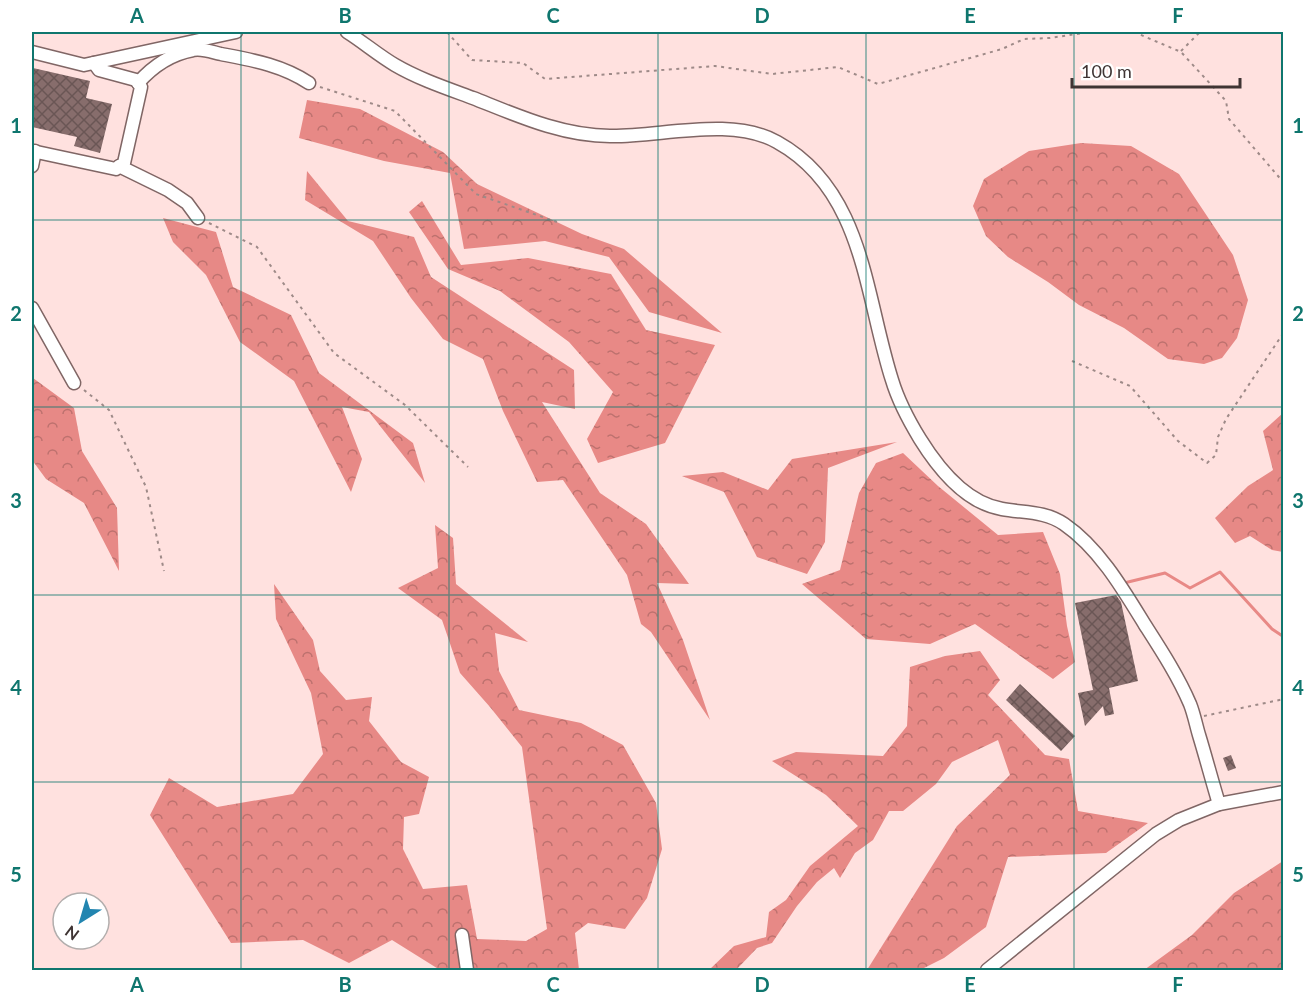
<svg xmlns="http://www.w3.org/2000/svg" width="1315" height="1002" font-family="Lato,sans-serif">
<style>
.forest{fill:url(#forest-crowns)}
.water{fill:url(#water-ripples)}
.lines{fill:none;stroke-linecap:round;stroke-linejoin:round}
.stream{stroke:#e88986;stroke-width:3}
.building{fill:url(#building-cross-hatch)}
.minor-casing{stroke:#806665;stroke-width:15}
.path{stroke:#9e8a88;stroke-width:2;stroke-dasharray:3 4.5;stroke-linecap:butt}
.minor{stroke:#fff;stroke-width:12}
.grid{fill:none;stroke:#0f766e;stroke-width:1.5;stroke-opacity:0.55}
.neatline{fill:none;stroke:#0f766e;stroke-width:2}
.grid-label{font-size:20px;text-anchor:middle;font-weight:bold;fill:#0f766e}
</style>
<defs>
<pattern id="forest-crowns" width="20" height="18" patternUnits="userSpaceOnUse" patternTransform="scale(1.5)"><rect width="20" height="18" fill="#e78986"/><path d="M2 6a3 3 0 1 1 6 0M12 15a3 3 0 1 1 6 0" fill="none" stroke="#bd716e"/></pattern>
<pattern id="water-ripples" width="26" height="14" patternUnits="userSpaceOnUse" patternTransform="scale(1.5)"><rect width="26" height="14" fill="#e88986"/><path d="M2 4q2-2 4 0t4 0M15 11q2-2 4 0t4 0" fill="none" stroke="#bd716e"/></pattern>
<pattern id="building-cross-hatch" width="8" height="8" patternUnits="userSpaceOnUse" patternTransform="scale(1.5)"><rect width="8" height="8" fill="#876d6c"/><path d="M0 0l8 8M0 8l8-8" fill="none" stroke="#6a5655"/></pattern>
</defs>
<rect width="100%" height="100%" fill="#ffe1df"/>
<g class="forest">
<path d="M307,100l53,9 83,43 34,32 105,50 42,15 98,84 -73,-21 -40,-55 -64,-16 -81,8 -14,-76 -66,-12 -85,-23z"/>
<path d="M1081,143l50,3 48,28 54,81 15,45 -11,38 -15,20 -18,6 -36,-5 -44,-31 -45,-23 -31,-23 -40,-25 -22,-21 -13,-30 11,-27 45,-28z"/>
<path d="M307,171l41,50 66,16 17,40 143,93 1,39 -33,-7 58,91 46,31 43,60 -32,-1 26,57 27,80 -59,-88 -10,-8 -14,-49 -64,-95 -26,2 -34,-71 -20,-52 -40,-20 -32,-41 -38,-57 -68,-41z"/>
<path d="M163,218l53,14 17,55 58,28 28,58 94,70 12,40 -56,-71 -27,-5 20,52 -11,33 -57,-111 -54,-39 -34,-67 -33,-33z"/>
<path d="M32,373l1,5 41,30 8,43 35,57 2,63 -35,-68 -38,-24 -14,-19z"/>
<path d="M1283,413v139l-11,-2 -22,-14 -15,7 -20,-25 33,-32 25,-16 -10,-39z"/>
<path d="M897,442l-69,26 -3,74 -18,32 -50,-17 -33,-65 -42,-16 41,-4 45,18 24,-31z"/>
<path d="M435,525l18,13 3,46 72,58 -33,-9 4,38 20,39 62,13 42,22 33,58 6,46 -15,49 -22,31 -37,-6 -13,10 4,37h-139l-48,-30 -43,23 -46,-23 -72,3 -81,-128 19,-37 48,29 76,-13 30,-40 -12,-61 -35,-74 -2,-35 39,56 7,31 26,29 26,-3 -3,24 32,41 28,15 -10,37 -15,3 -1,32 20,40 44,-4 10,54 49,2 21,-12 -25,-182 -32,-40 -30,-34 -18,-53 -44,-32 40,-20z"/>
<path d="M980,651l20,29 -12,15 57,60 24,4 9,52 70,12 -42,30 -98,4 -22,70 -42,31 -24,12h-53l90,-144 53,-51 -12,-35 -46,22 -16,22 -33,27h-14l-16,29 -18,13 -15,25 -6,-10 -17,14 -20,24 -25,37 -15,5 -21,22h-27l25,-24 32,-9 3,-25 17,-12 24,-34 48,-40 -32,-31 -54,-34 24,-9 87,4 24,-30 3,-59 35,-11z"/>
<path d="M1283,861v109h-139l48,-35 42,-42z"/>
</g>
<g class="water">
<path d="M422,201l39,64 67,-7 83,16 35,56 69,15 -50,98 -67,20 -11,-24 26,-47 -44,-50 -69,-51 -52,-22 -39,-57z"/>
<path d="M903,453l35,33 60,49 45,-3 17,42 7,52 8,36 -22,17 -78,-55 -45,20 -64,-5 -64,-55 38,-14 19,-77 17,-30z"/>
</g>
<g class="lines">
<path class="stream" d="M1124,583l41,-10 25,15 30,-16 52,57 12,8"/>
</g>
<g class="building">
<path d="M33,68l57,13 -4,17 26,6 -12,49 -26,-7 3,-9 -45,-10z"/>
<path d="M1116,595l5,7 17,79 -29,7 5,26 -9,2 -2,-10 -18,20 -7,-33 15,-3 -18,-87z"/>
<path d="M1020,684l55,52 -14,15 -55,-51z"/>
<path d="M1231,755l5,13 -8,3 -5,-13z"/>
</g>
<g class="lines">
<defs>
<g id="minor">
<path d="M347,32c16,10 31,23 48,33 24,14 51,23 78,33 43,17 89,38 137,38 50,1 121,-20 167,6 87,48 88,154 115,238 6,20 17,41 28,59 18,29 46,64 82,70 22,4 43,2 62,15 35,24 59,65 81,101 16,25 33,51 45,79 4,10 6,21 9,31 7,23 13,46 20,69"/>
<path d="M32,52l52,13 152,-33"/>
<path d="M138,83c15,-17 33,-29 55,-33 9,-2 19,2 28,4 31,6 61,11 88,29"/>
<path d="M32,151l84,18 8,-6 17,-76 -5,-7 -37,-10 -5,-7"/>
<path d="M32,166l3,-15"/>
<path d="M119,166l49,24 19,13 11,15"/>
<path d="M32,308l42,75"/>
<path d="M462,935l5,35"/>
<path d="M987,970l169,-136 23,-14 40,-16 65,-12"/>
</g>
</defs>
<use href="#minor" class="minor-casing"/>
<g class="path">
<path d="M447,32l25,28 51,3 22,16 170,-13 57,8 66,-7 40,17 124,-35 22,-10 26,-1 40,-6"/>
<path d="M1134,32l47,20 45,49 3,18 55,64"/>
<path d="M1181,51l19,-19"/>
<path d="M320,87l75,24 81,83 81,28"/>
<path d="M209,223l48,24 77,106 71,52 63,62"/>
<path d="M1072,361l58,25 48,55 29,22 9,-8 2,-18 8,-18 58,-87"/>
<path d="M84,390l25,20 37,77 18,84"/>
<path d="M1204,716l80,-17"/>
</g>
<use href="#minor" class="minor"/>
</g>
<path class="grid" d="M241,32v938M449,32v938M658,32v938M866,32v938M1074,32v938M32,220h1252M32,407h1252M32,595h1252M32,782h1252"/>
<rect width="1315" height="1002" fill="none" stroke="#ffffff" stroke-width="66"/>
<g transform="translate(81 921) rotate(217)"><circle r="28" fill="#ffffff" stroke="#b2aead" stroke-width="1.5"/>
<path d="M0-4.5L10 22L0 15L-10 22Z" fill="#2285b0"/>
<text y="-9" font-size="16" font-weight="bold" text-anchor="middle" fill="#3f3433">N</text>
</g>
<path d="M1072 78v9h168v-9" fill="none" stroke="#3f3433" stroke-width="3"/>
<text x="1081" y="78" font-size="18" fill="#3f3433" stroke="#ffffff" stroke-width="4.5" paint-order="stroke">100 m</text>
<rect x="33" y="33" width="1249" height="936" class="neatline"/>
<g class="grid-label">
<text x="137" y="23">A</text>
<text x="345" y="23">B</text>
<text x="553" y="23">C</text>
<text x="762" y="23">D</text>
<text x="970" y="23">E</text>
<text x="1178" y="23">F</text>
<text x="16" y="133">1</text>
<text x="1298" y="133">1</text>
<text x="16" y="321">2</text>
<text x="1298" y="321">2</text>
<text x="16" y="508">3</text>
<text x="1298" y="508">3</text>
<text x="16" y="695">4</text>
<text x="1298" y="695">4</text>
<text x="16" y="882">5</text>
<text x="1298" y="882">5</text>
<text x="137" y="992">A</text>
<text x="345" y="992">B</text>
<text x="553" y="992">C</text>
<text x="762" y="992">D</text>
<text x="970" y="992">E</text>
<text x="1178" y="992">F</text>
</g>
</svg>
